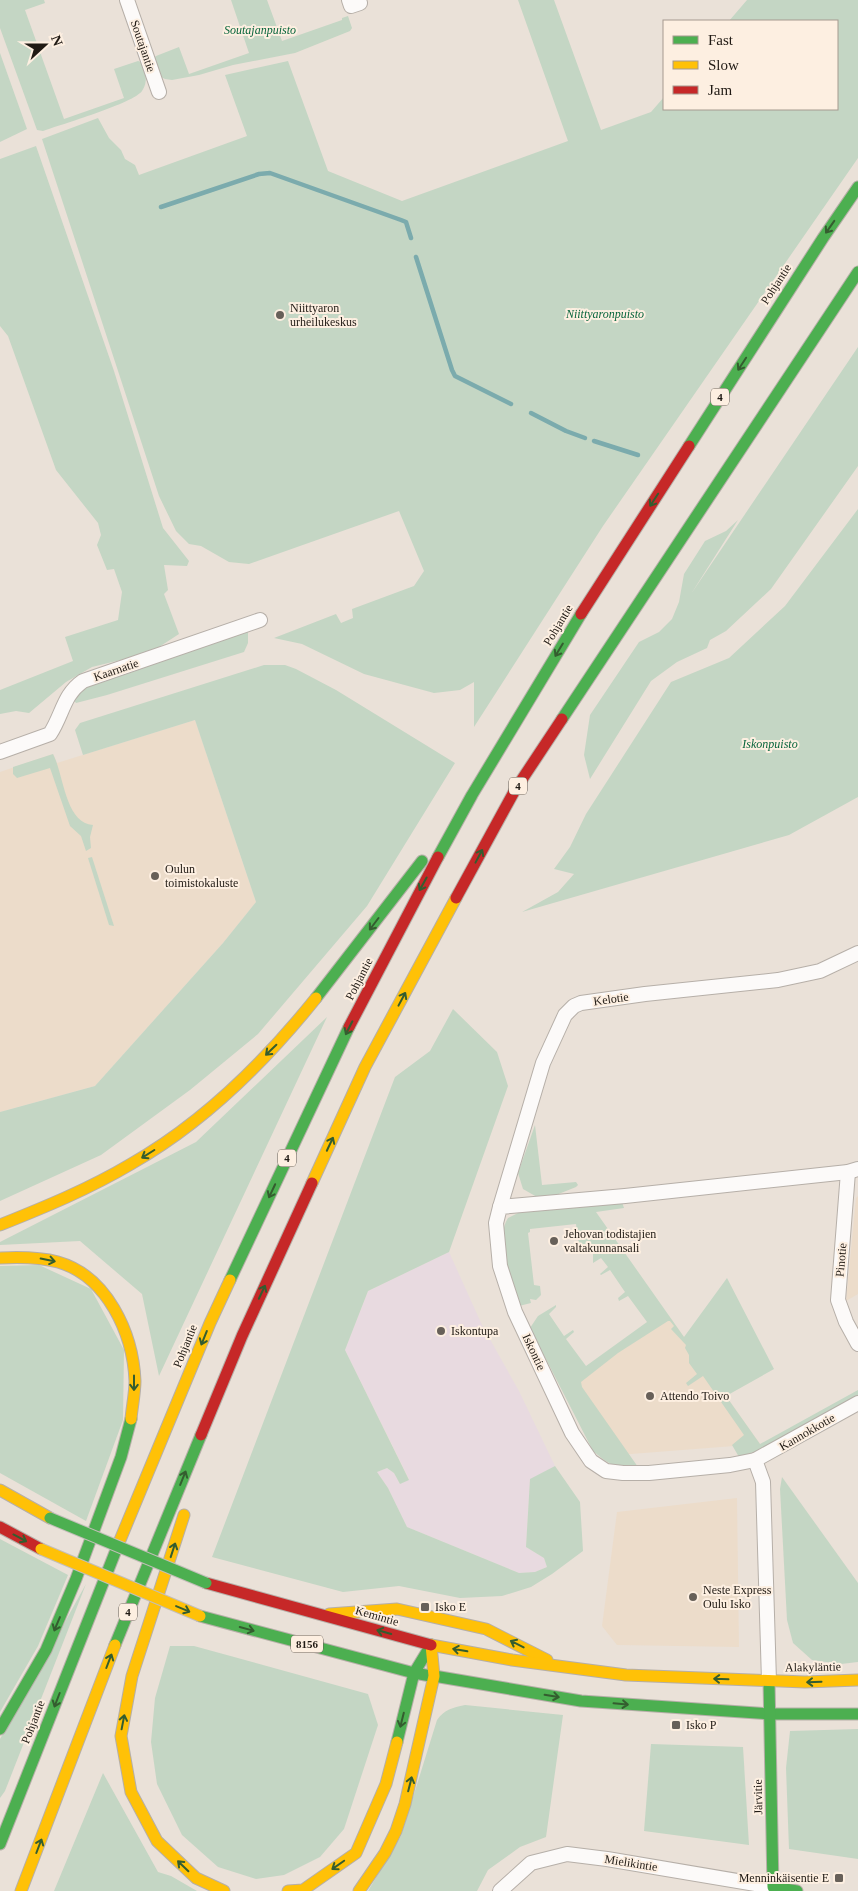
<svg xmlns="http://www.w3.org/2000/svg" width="858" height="1891" font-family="Georgia,serif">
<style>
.built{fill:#ecdcca}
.industrial{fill:#e8dae0}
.green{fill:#c4d6c4}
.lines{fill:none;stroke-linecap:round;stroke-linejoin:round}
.stream{stroke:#7babad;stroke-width:4.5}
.street-casing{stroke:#b6afa8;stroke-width:16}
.fast-casing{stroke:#b6afa8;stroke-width:13}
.slow-casing{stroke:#b6afa8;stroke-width:13}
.jam-casing{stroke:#b6afa8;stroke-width:13}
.street{stroke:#fcfaf9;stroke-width:14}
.fast{stroke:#4caf50;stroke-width:11}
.slow{stroke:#ffc107;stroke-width:11}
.jam{stroke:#c62828;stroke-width:11}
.fast-bridge-casing{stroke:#c3beb9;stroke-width:13;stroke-linecap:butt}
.slow-bridge-casing{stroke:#c3beb9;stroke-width:13;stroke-linecap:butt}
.fast-bridge{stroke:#4caf50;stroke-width:11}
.slow-bridge{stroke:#ffc107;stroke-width:11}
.oneway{stroke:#345d2f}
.poi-dot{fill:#676059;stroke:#fdefe1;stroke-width:2}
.labels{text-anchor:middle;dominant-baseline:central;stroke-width:4;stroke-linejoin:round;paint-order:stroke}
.shield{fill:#fdefe1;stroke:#625a52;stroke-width:1}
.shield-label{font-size:11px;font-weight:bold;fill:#201a14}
.park-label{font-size:12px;font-style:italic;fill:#08653c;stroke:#fdefe1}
.street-label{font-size:12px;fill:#201a14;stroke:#fdefe1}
.poi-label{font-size:12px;fill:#201a14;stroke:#fdefe1;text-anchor:start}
</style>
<rect width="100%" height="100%" fill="#eae1d8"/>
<g class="built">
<path d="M195,720l61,182 -33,41 -128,143 -95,26v-340l53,-18 4,9z"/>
<path d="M858,1196v98l-12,7 10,-103z"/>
<path d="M669,1316l91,128 -155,12 -35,-70z"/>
<path d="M737,1498l2,149 -122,-2 -15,-19 15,-114z"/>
</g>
<path class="industrial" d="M449,1252l33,73 37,66 36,75 -25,14 -4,67 18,11 3,9 -12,5 -16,1 -112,-46 -19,-39 -11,-16 10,-4 7,5 6,11 9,-5 -64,-129 23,-59z"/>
<g class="green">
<path d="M0,0h44l1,3 -20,7 39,109 60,-21 -10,-29 24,-8 3,1c4,10 8,19 1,29 -8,12 -82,34 -99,40l-6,-1 -37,-102z"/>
<path d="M231,0h36l15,41 60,-21v-2l6,-2 4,12 -2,3 -55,22 -62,12 -34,10 -27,5 -7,-1 -6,-3 -6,-17 3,-3 23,-9 10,27 60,-21z"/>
<path d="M518,0h36l47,130 50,-18 13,-15v12h173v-88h-108l18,-21h111v158l-255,368 -129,201v-45l-14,8 -26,3 -70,-19 -62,-30 -28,-6 62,-24 5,9 12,-5 -1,-9 62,-23 10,-15 -25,-60 -150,53 -20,-2 -28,-16 -12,-2 -13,-13 -17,-35 -117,-357 56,-21 11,20 12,12 4,9 10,6 4,10 108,-39 -22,-61 63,-14 40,110 74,30 166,-60z"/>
<path d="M0,53l27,76 -27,13z"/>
<path d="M36,146l78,225 49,157 26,33 -2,5 -23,-1 4,25 -4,4 15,40 -20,13 -18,8 -49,12 -26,15 -37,31 -13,-2 -16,3v-24l73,-29 -8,-24 53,-17 4,-28 -8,-23 -7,1 -10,-25 4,-10 -3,-12 -42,-53 -48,-134 -8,-10v-167z"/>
<path d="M858,347v119l-87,123 -45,42 -16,9 -3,8 -30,14 -26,19 -61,98 -6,-24 6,-40 49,-73 20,-10 13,-13 7,-17 5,-28 21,-33 21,-10 12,-11 -47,74z"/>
<path d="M858,509v288l-69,38 -267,77 36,-20 16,-18 -20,-5 16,-22 16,-33 85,-132 58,-24 56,-52z"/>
<path d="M248,632v11l-4,9 -137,43 -31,8 -3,-4 5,-8 20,-12z"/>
<path d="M264,665h21l11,4 40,21 119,73 -88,143 -109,128 -68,56 -89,65 -101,46v-89l95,-26 128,-143 33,-41 -61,-182 -112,35 -8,-25 5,-7z"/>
<path d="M53,754c11,21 12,69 40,71l-3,12 1,11 -5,3 -5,-15 -11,-10 -20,-58 -33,10 -4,-4v-7z"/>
<path d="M92,857l22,69 -5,-1 -21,-67z"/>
<path d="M453,1009l44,43 11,34 -59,166 -81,39 -23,59 64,130 -9,4 -6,-11 -7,-5 -10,4 11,16 19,39 112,46 16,-1 12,-5 -3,-9 -18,-11 4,-68 25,-13 25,36 3,49 -31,23 -21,13 -29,9 -42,2 -61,-12 -56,6 -131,-35 183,-480 35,-26z"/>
<path d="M327,1017l-168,359 -17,-82 -62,-53 -80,4v-3l196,-100z"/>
<path d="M535,1125l7,60 34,-3 2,3 -2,2 -25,10h-14l-14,-8 -5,-16z"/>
<path d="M622,1202l2,6 -28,4 88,125 43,-59 47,91 -48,27 34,48 98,-54v6l-95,53 -24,8 -7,-12 12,-10 -41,-59 -15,10 -2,-3 11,-9 -8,-11v-8l-4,-7 1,-3 -15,-16 3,-3 -4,-5h-2l-50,32 -37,29 1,5 56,80c-24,0 -26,0 -45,-16l-63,-123 8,-12 18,-11v2l-7,7 15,22 9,-6 1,2 -8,7 20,27 61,-44 -19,-26 -9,5 -1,-3 7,-6 -15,-22 -9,5 -1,-1 8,-7 -7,-9 -8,5v-17l-8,1v5h-5l-4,-28 -46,5v3l-2,1 6,52 6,1 1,9 -5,5 -6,-1 1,4 -12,3c-7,-22 -25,-67 -11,-88l10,-5z"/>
<path d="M39,1265l52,24 33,61 -1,70 -37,101 -86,-48v-207z"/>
<path d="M782,1477l76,106v79l-17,2 -29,-4 -19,-17 -6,-23 -7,-131z"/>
<path d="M0,1539l68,36 -30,71 -38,66z"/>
<path d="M86,1584l-81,207 -5,7v-59z"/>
<path d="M170,1646h24l174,48 10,31 -34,104 -24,28 -36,18 -28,4 -38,-12 -36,-32 -25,-51 -6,-42 4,-44z"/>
<path d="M465,1705l98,10 -17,122 -26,10 -32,23 -11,21h-109l33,-55 36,-116c8,-11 15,-12 28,-15z"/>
<path d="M858,1729v130l-69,-10 -3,-81 4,-37z"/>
<path d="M651,1744l92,3 6,98 -105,-14z"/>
<path d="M103,1773l55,99 13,4 26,15h-143z"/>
</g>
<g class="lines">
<g class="stream">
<path d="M161,207l98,-33 11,-1 131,47 5,2 5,16"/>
<path d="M416,257l36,113 3,6 56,28"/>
<path d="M531,413l35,18 19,7"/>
<path d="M594,441l44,14"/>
</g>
<defs>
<g id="street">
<path d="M127,0l32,92"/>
<path d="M349,0l2,6 9,-3"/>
<path d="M0,752l50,-18c13,-20 13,-39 33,-53l177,-61"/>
<path d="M858,1169l-10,3 -223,24 -125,11 -4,16 4,43 15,46 57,121 19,28 15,10 17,2h26l81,-8 25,-5 103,-57"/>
<path d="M848,1172l-10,128 8,22 12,22"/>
<path d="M500,1207l43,-144 22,-48 9,-9 7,-3 64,-9 133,-14 42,-9 38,-18"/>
<path d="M755,1460l8,22 6,199"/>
<path d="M500,1891l31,-28 36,-9 40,5 166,28 -2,4"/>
</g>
<g id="fast">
<path d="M689,446l134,-208 35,-51"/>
<path d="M562,719l296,-447"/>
<path d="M438,857l34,-62 109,-181"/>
<path d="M316,998l106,-137"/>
<path d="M230,1280l119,-253"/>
<path d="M200,1616l214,57 17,3"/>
<path d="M115,1645l86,-210"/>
<path d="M434,1676l147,25 189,13h88"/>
<path d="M769,1681l4,206 24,4"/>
<path d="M0,1729l46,-79 30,-71 45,-122 10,-38"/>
<path d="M397,1742l17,-69 17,-28"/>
<path d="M0,1844l118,-299"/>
</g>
<g id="slow">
<path d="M312,1183l53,-116 91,-169"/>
<path d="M0,1225c45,-18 89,-36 131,-61 72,-41 133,-101 185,-166"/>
<path d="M0,1258c19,-1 39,-1 58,4 49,14 75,71 77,119 0,12 -3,26 -4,38"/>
<path d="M0,1490l50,28"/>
<path d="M184,1515l-52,161 -11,60 10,56 26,49 39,37 28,13"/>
<path d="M118,1545l92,-222 20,-43"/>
<path d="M329,1614l68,-5 89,20 61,31"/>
<path d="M431,1645l81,15 114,15 179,7 53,-2"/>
<path d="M21,1891l94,-246"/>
<path d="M288,1891l15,-1 53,-37 30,-69 11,-42"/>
<path d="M359,1891l26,-38 11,-22 9,-27 29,-128 -3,-31"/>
</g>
<g id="jam">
<path d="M581,614l108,-168"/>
<path d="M456,898l59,-108 47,-71"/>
<path d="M349,1027l89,-170"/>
<path d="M201,1435l41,-99 70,-153"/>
<path d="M0,1527l41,22"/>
<path d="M206,1583l225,62"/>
</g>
</defs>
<use href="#street" class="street-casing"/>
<use href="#fast" class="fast-casing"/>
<use href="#slow" class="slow-casing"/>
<use href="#jam" class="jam-casing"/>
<use href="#street" class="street"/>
<use href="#fast" class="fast"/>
<use href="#slow" class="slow"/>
<use href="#jam" class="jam"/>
<defs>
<path id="fast-bridge" d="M50,1518l156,65"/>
<path id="slow-bridge" d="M41,1549l159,67"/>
</defs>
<use href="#fast-bridge" class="fast-bridge-casing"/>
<use href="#slow-bridge" class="slow-bridge-casing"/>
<use href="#fast-bridge" class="fast-bridge"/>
<use href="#slow-bridge" class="slow-bridge"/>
</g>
<defs><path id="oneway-shaft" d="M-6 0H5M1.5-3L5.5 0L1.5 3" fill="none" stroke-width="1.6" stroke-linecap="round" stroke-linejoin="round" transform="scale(1.25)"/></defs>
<g class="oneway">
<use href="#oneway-shaft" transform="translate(830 227) rotate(125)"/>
<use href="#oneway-shaft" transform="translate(742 364) rotate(123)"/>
<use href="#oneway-shaft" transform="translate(654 500) rotate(123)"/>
<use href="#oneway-shaft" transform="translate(559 650) rotate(121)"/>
<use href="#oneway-shaft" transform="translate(479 856) rotate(-62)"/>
<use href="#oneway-shaft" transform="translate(423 884) rotate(119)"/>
<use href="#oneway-shaft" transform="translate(374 924) rotate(127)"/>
<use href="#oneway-shaft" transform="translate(402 999) rotate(-62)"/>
<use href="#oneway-shaft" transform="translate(349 1028) rotate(117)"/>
<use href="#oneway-shaft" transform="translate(271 1050) rotate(136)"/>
<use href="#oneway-shaft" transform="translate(330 1144) rotate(-65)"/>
<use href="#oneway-shaft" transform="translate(148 1154) rotate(148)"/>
<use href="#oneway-shaft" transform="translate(272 1191) rotate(115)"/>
<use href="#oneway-shaft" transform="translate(48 1260) rotate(11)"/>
<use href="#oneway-shaft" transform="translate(262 1292) rotate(-65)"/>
<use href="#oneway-shaft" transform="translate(204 1338) rotate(112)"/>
<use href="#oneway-shaft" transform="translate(134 1383) rotate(90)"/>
<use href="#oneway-shaft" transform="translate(183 1478) rotate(-68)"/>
<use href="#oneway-shaft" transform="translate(20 1538) rotate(28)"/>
<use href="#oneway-shaft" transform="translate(173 1550) rotate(-72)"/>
<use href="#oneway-shaft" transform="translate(183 1609) rotate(23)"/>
<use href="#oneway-shaft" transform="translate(57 1624) rotate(113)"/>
<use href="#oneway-shaft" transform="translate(247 1629) rotate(15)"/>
<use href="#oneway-shaft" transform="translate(384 1632) rotate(-164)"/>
<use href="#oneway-shaft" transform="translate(517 1644) rotate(-153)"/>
<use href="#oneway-shaft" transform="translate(460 1650) rotate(-170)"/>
<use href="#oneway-shaft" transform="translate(109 1661) rotate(-69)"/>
<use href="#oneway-shaft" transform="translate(721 1679) rotate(-178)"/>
<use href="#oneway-shaft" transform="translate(814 1682) rotate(178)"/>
<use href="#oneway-shaft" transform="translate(552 1696) rotate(9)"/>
<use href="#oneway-shaft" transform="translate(57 1700) rotate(111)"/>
<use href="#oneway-shaft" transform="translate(621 1704) rotate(5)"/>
<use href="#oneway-shaft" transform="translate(402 1720) rotate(104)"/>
<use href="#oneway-shaft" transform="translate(123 1722) rotate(-79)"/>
<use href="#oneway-shaft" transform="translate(410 1784) rotate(-76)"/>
<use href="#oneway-shaft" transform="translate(39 1846) rotate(-69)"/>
<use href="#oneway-shaft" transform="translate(338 1865) rotate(145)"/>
<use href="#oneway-shaft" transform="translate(183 1866) rotate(-136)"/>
</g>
<g class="poi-dot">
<circle cx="280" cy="315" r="5"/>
<circle cx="155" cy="876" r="5"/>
<circle cx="554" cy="1241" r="5"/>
<circle cx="441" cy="1331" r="5"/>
<circle cx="650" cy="1396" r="5"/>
<circle cx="693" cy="1597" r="5"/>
<rect x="420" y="1602" width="10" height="10" rx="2.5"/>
<rect x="671" y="1720" width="10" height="10" rx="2.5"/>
<rect x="834" y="1873" width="10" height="10" rx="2.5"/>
</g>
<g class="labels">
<g class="shield">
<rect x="711" y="388.5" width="18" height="17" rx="4"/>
<rect x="509" y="777.5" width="18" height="17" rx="4"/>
<rect x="278" y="1149.5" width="18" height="17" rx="4"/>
<rect x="119" y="1603.5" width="18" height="17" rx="4"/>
<rect x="291" y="1635.5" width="32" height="17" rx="4"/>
</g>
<g class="shield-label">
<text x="720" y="397">4</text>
<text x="518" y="786">4</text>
<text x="287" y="1158">4</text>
<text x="128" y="1612">4</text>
<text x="307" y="1644">8156</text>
</g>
<g class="park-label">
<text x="260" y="30">Soutajanpuisto</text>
<text x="605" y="314">Niittyaronpuisto</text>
<text x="770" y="744">Iskonpuisto</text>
</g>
<g class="street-label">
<text transform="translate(143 46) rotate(71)">Soutajantie</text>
<text transform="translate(776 284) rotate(-57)">Pohjantie</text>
<text transform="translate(558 625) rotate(-59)">Pohjantie</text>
<text transform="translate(116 670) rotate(-19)">Kaarnatie</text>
<text transform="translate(359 979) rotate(-63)">Pohjantie</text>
<text transform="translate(611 999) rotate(-8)">Kelotie</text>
<text transform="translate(841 1260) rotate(-85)">Pinotie</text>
<text transform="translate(185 1346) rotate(-68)">Pohjantie</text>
<text transform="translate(534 1352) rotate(65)">Iskontie</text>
<text transform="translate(807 1432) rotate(-30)">Kannokkotie</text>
<text transform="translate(377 1616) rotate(16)">Kemintie</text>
<text transform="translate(813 1667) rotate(-1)">Alakyläntie</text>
<text transform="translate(33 1722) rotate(-69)">Pohjantie</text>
<text transform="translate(758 1797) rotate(-91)">Järvitie</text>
<text transform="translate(631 1863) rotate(9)">Mielikintie</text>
</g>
<g class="poi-label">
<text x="290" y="308">Niittyaron<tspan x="290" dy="14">urheilukeskus</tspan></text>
<text x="165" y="869">Oulun<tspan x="165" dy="14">toimistokaluste</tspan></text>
<text x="564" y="1234">Jehovan todistajien<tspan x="564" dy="14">valtakunnansali</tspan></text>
<text x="451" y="1331">Iskontupa</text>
<text x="660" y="1396">Attendo Toivo</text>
<text x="703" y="1590">Neste Express<tspan x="703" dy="14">Oulu Isko</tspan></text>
<text x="435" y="1607">Isko E</text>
<text x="686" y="1725">Isko P</text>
<text x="829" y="1878" text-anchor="end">Menninkäisentie E</text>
</g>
</g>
<rect x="663" y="20" width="175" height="90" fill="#fdefe1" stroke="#a59a8f"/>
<rect x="673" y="36" width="25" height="8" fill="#4caf50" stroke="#a59a8f"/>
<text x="708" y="45" font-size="15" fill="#201a14">Fast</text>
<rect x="673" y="61" width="25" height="8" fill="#ffc107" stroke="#a59a8f"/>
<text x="708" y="70" font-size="15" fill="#201a14">Slow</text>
<rect x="673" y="86" width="25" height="8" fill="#c62828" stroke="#a59a8f"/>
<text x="708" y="95" font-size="15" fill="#201a14">Jam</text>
<g transform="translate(45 45) rotate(69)" stroke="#fdefe1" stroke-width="4" paint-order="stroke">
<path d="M0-4L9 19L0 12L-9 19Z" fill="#201a14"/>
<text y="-8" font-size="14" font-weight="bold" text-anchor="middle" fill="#201a14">N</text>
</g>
</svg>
